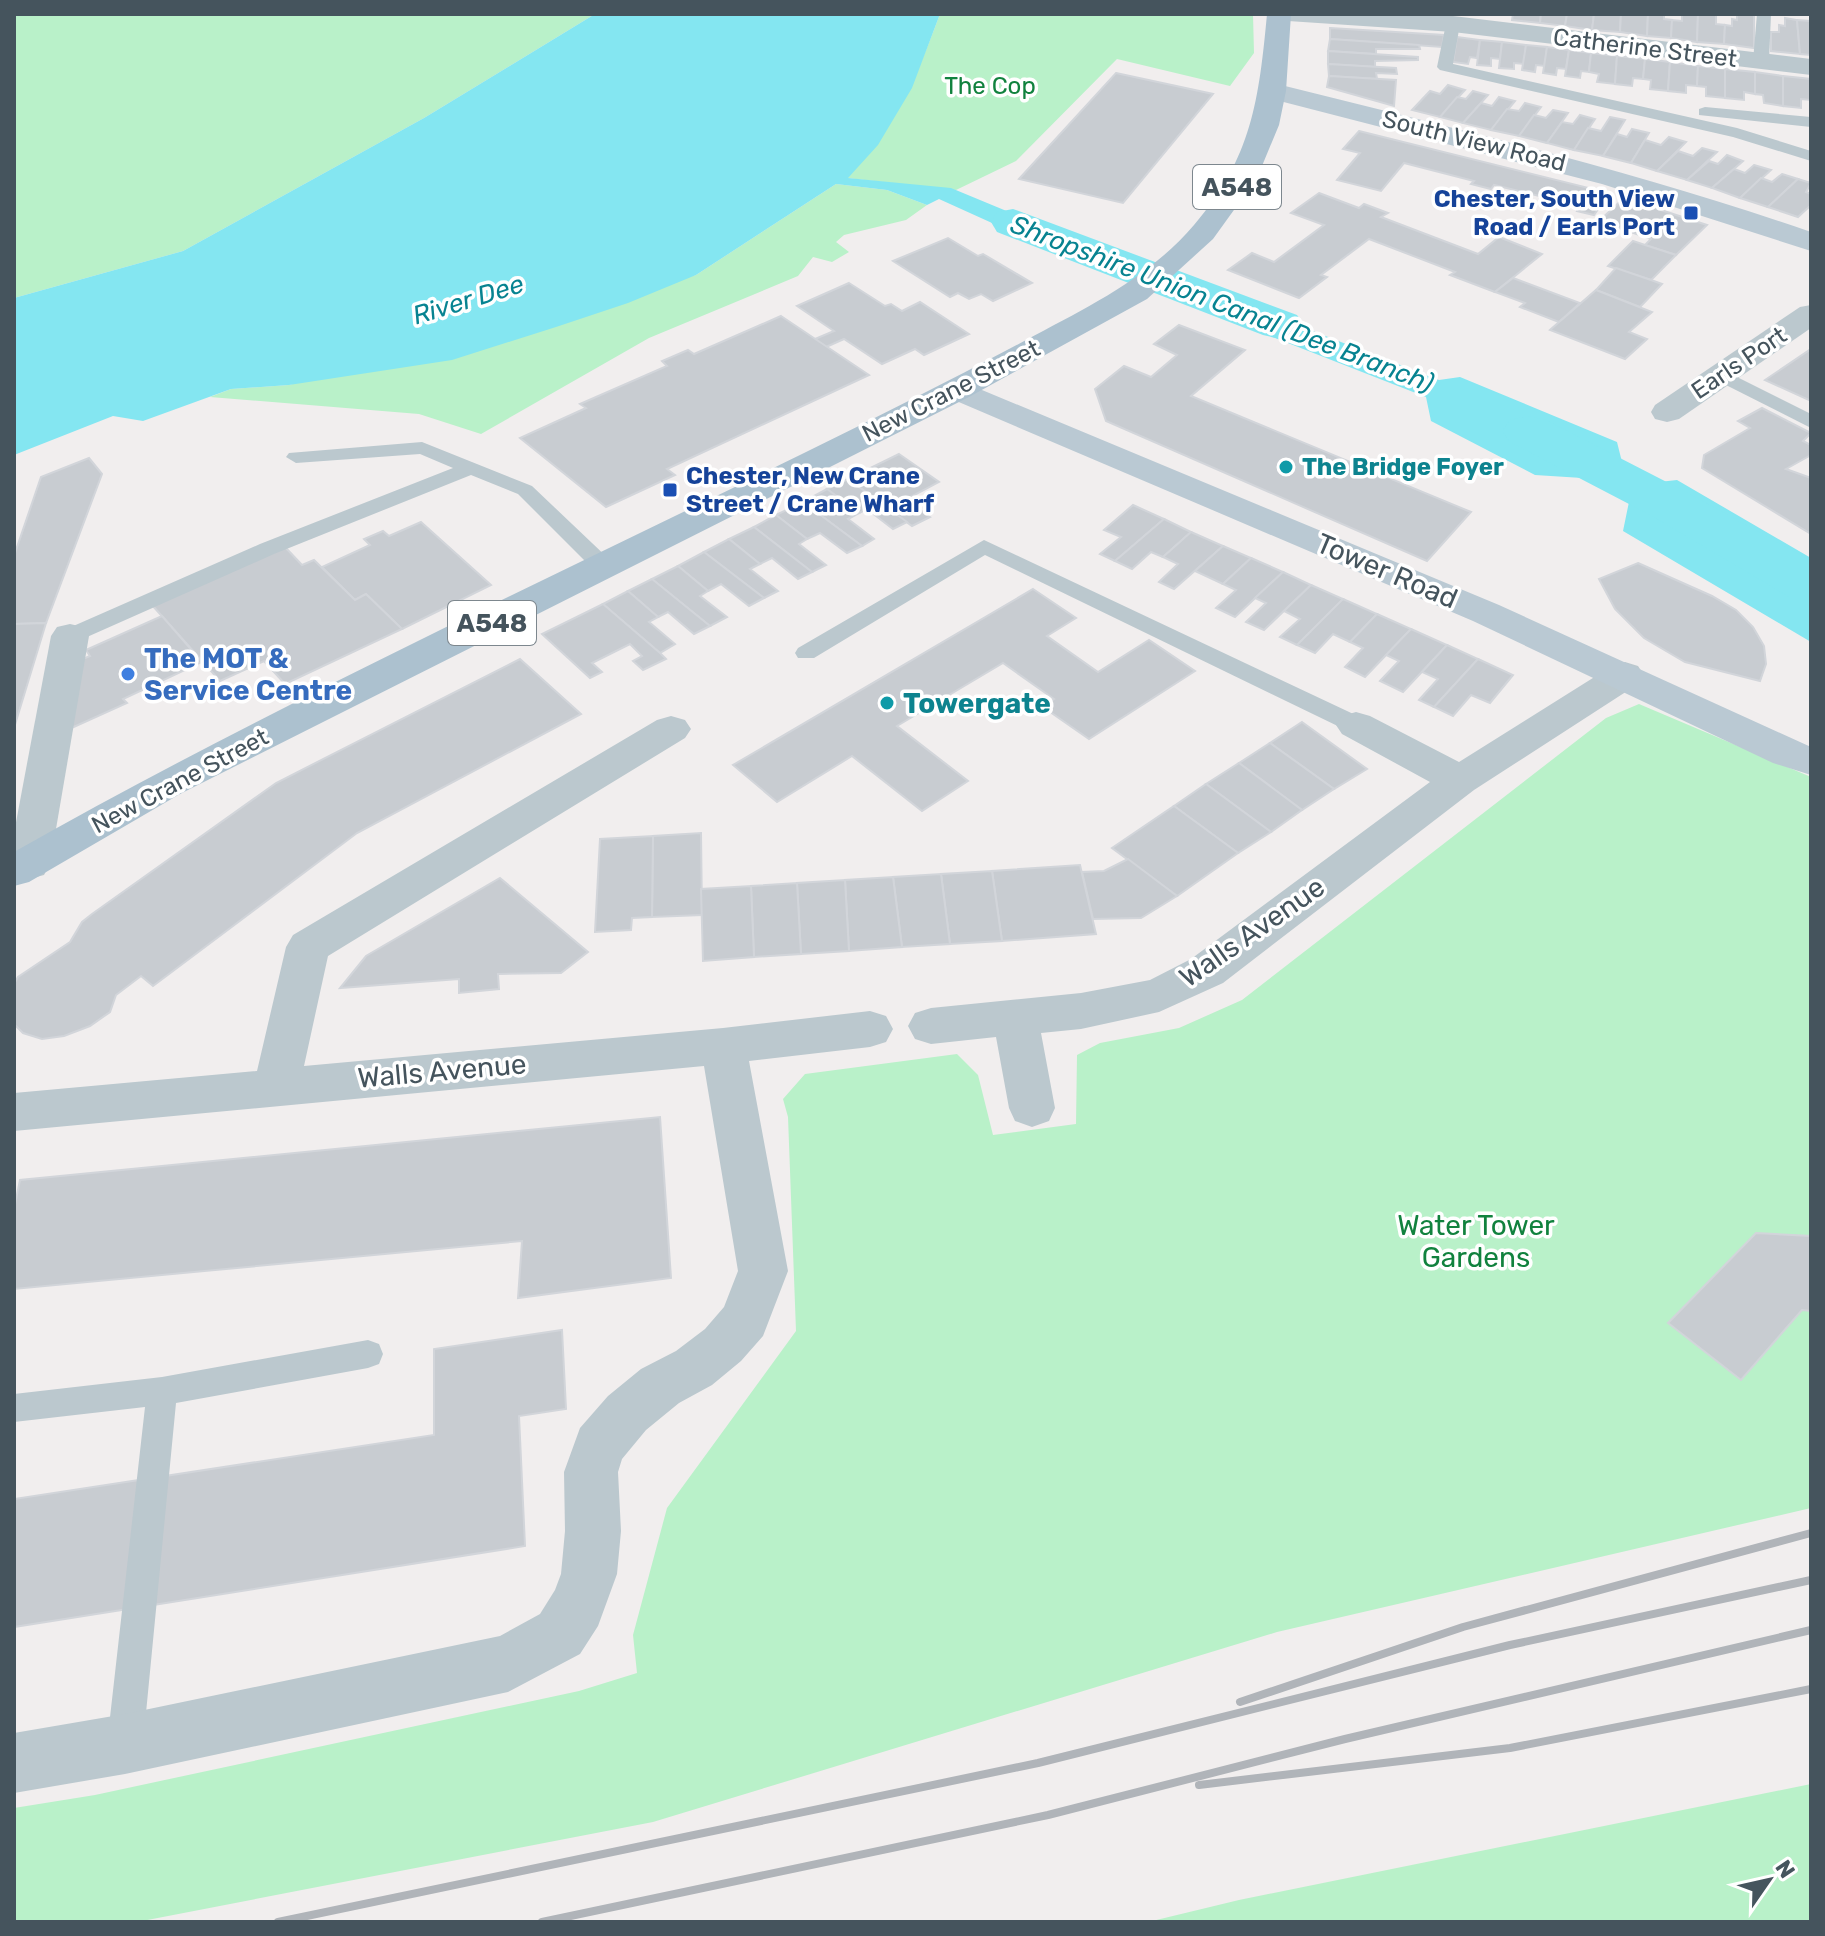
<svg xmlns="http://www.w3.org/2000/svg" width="1825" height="1936" font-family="Rubik,sans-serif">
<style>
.green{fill:#b9f1c9}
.water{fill:#84e6f1}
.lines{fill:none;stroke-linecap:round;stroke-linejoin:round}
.canal{fill:#84e6f1;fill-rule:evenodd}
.building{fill:#c8ccd1;stroke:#d2d5da;stroke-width:2}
.lane{fill:#bbc8ce;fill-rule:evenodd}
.street{fill:#bbc8ce;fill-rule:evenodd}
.secondary{fill:#bac9d3;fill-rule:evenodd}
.primary{fill:#acc1cf;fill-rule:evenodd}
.rail{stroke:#b0b4b9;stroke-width:8}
.transit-dot{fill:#1a4fb4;stroke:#fff;stroke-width:3}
.culture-dot{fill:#0f9aa8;stroke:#fff;stroke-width:3}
.shop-dot{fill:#3f7fe0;stroke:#fff;stroke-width:3}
.labels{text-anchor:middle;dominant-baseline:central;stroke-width:7;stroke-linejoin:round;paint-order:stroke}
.far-street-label{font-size:24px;fill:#45545d;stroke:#fff}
.far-park-label{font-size:24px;fill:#11823e;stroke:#fff}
.far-transit-label{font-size:24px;font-weight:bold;fill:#164399;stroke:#fff;text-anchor:end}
.far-culture-label{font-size:24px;font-weight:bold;fill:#0d838f;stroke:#fff;text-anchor:start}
.shield{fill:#fff;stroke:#7d878e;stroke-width:2}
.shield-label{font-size:26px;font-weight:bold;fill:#45545d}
.far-water-label{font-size:26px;font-style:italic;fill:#078391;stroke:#fff}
.street-label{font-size:28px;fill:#45545d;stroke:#fff}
.shop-label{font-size:28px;font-weight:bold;fill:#366cbe;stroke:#fff;text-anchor:start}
.culture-label{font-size:28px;font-weight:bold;fill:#0d838f;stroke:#fff;text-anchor:start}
.park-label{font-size:28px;fill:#11823e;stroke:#fff}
</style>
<rect width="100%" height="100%" fill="#f1eeee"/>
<g class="green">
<path d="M14,14h581l-171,104 -241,133 -169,47z"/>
<path d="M940,14h313l1,39 -24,33 -113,-27 -101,102 -60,29 -109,-12c49,-53 68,-97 93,-164z"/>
<path d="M836,184l51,6 40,15 -21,15 -62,15 -8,7 13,10 -17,10 -19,-5 -15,19 -149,62 -168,96 -62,-20 -209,-17 21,-8 58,-4 407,-110z"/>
<path d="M1639,704l172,73v731l-534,124 -624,190 -516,100h-123v-114l81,-13 484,-104 58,-18 -4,-38 34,-127 129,-177 -8,-214 -5,-18 22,-25 152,-20 21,21 15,60 83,-11 1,-69 23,-12 79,-15 63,-28 364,-282z"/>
<path d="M1811,1784v138h-663l91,-22z"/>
</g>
<g class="water">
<path d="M595,14h345l-28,74 -34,57 -30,33 103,10 157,65 -19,14 -150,-68 -12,6 -40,-15 -51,-6 -140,91 -68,28 -72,24 -104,33 -163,25 -58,4 -88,32 -30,-5 -99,39v-157l169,-47 241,-133z"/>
<path d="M1199,287l240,93 21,-3 157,65 6,24 -25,13 -63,-4 -104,-54 -5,-24 -243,-95z"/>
<path d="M1647,477l12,5 18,-2 134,78v84l-188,-111 7,-34 -8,-6z"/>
</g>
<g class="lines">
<g class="canal">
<path d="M1013,209l284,106 7,10 -7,10 -17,4 -17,-4 -266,-103 -6,-10 6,-10z"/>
<path d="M1528,416l18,4 144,74 121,67v42l-20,-5 -139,-82 -142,-74 -8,-11 8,-11z"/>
</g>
</g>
<g class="building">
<path d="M1513,14h28l-1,9 -28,-3z"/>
<path d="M1541,14h26l-2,12 -25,-3z"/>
<path d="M1567,14h27l-2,16 -27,-4z"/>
<path d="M1594,14h27l-1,18 -28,-2z"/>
<path d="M1621,14h27l-1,22 -27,-4z"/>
<path d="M1648,14h16v5l8,1 -1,18 -24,-2z"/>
<path d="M1682,14h16l-1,28 -26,-4 1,-18 10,1z"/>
<path d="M1698,14h18v10l9,1 -1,19 -27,-2z"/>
<path d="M1737,14h17v34l-30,-4 1,-19 7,1v-7l5,1z"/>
<path d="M1785,18l12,2 3,34 -29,-3v-19h8v-7l6,1z"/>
<path d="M1797,20l14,1v34l-11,-1z"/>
<path d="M1330,28l114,7 -2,12 -112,-8z"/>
<path d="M1457,37l23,3 -3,18 -7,-1 -2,7 -15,-2z"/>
<path d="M1330,39l89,6 1,4h-44v5l-48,-3z"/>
<path d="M1480,40l22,2 -2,17 -9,-1v8l-14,-1z"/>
<path d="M1502,42l24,3 -2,19 -10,-1v6l-15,-1z"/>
<path d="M1526,45l21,2 -2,19 -9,-1 -1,7 -13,-2z"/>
<path d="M1547,47l22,3 -3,19 -9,-1 -1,7 -13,-2z"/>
<path d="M1569,50l22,3 -2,19 -8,-1 -1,7 -15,-2z"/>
<path d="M1328,51l90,6v3l-43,1v6l-47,-3z"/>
<path d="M1591,53l26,3 -2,28 -18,-2 2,-8 -10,-2z"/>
<path d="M1617,56l28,3 -2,20 -10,-1 -1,8 -17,-2z"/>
<path d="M1645,59l25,3 -2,29 -18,-2 1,-9 -8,-1z"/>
<path d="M1670,62l28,4 -1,20 -11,-1v8l-18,-2z"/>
<path d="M1328,64l68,4 1,6 -21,-1 1,6 -48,-3z"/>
<path d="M1698,66l27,3v29l-19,-2v-9l-9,-1z"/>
<path d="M1725,69l30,3v22l-11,-2v8l-19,-2z"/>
<path d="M1755,72l28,4v30l-19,-3 -1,-8 -8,-1z"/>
<path d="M1116,73l97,21 -90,109 -104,-24z"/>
<path d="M1329,76l67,4 -2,26 -67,-19z"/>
<path d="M1783,76l28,3v21l-10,-1v9l-18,-2z"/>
<path d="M1448,85l17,5 -25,27 -28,-7 18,-19 10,3z"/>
<path d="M1473,91l15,4 -25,28 -23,-6 17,-20 9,2z"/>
<path d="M1499,97l16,4 -24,29 -28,-7 18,-20 11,3z"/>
<path d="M1525,103l16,4 -22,29 -28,-6 16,-21 12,2z"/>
<path d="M1553,110l15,3 -21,30 -28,-7 15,-21 12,3z"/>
<path d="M1580,115l15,4 -21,31 -27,-7 15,-21 11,2z"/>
<path d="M1610,117l15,3 -22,36 -29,-6 14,-22 13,3z"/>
<path d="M1632,129l17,4 -18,30 -28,-7 14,-22 10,3z"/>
<path d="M1359,131l250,62 -15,22 -17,-4 3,-5 -86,-21 -3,4 -20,-5 3,-3 -70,-18 -23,28 -44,-11 23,-27 -17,-4z"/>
<path d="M1669,137l17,5 -29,29 -26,-8 14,-23 16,5z"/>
<path d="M1702,148l15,4 -30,28 -30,-9 21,-20 15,5z"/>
<path d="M1727,155l16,6 -31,27 -25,-8 22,-19 9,3z"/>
<path d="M1754,165l17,5 -31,28 -28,-10 22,-19 11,4z"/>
<path d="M1782,174l16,5 -30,28 -28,-9 21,-20 11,4z"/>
<path d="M1798,179l13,4 -5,9 5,2v11l-13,12 -30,-10z"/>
<path d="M1319,193l40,15 5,-4 24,9 -7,4 97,37 21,-17 43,17 -47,38 -45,-17 5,-3 -86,-33 -48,36 6,2 -28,21 -71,-28 24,-17 22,9 50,-37 -33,-12z"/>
<path d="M1624,198l83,27 -31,30 -31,-10 6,-6 -52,-18z"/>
<path d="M948,238l30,18 5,-2 49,29 -39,18 -12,-7 -12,5 -11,-6 -8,4 -57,-36z"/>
<path d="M1633,241l12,4 31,10 -25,25 -43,-14z"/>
<path d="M1616,268l35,12 11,4 -22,23 -44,-17z"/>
<path d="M1513,278l67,25 -21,19 -39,-15 5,-4 -30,-11z"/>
<path d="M849,283l36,23 6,-2 11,7 18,-9 49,32 -45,21 -9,-6 -33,15 -38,-25 -18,8 -11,-8 19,-8 -37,-25z"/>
<path d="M1596,290l56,22 -23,20 18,7 -22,20 -75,-29z"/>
<path d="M781,316l88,59 -202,94 8,6 -69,32 -86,-69 66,-30 -6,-4 87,-38 -5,-5 26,-11 6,4z"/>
<path d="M1179,325l66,25 -54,46 280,116 -44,49 -321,-140 -11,-32 29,-23 27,11 26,-22 -23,-11z"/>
<path d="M1811,349v52l-46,-21z"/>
<path d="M1762,408l49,25 -8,8 8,4v10l-25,14 25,9v56l-109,-66 2,-13 46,-27 -12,-7z"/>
<path d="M899,454l40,28 -40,21 10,7 7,-3 14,10 -18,9 -64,-47z"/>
<path d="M89,458l13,16 -56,149 -32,1v-68l27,-79z"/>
<path d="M848,479l59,43 -14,7 -26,-20 -8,4 -32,-24z"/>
<path d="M827,489l32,24 -11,6 26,20 -12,7 -59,-44z"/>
<path d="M803,502l59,44 -15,7 -27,-20 -13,6 -31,-24z"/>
<path d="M1133,505l31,14 -49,42 -15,-7 21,-17 -17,-7z"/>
<path d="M776,515l31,24 -8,5 27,21 -14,7 -58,-45z"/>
<path d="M1164,519l27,13 -28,25 -12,-5 -19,17 -17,-8z"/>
<path d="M421,522l70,63 -89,44 -36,-35 -11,6 -33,-33 48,-22 -6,-6 19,-8 6,5z"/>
<path d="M754,527l58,45 -14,7 -26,-21 -12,6 -31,-25z"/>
<path d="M1191,532l32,14 -49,43 -15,-7 19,-18 -15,-7z"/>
<path d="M729,539l31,25 -10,5 28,22 -14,7 -60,-46z"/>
<path d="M1223,546l28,12 -28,26 -28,-13z"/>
<path d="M285,547l17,18 12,-5 41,40 11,-6 36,35 -117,55 -21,-23 -44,20 -68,-76z"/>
<path d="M704,552l60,46 -15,8 -28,-22 -13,7 -30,-25z"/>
<path d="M1251,558l32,14 -48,45 -19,-9 20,-18 -13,-6z"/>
<path d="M1638,563l74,33 24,14 17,17 11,19 2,18 -6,17 -75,-19 -41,-24 -29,-29 -16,-30z"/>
<path d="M678,566l30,25 -8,5 27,21 -17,9 -58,-47z"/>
<path d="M1283,572l28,13 -47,45 -18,-8 20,-19 -11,-5z"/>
<path d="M652,579l58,47 -16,8 -26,-22 -10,5 -30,-26z"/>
<path d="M1311,585l32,14 -46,46 -17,-8 20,-18 -16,-8z"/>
<path d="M1033,589l43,29 -29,18 51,36 51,-32 46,31 -106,68 -46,-32 11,-8 -51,-36 -106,63 71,55 -46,30 -70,-55 -75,46 -44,-37z"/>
<path d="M628,591l30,26 -9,5 26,22 -15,9 -57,-49z"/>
<path d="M1343,599l34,15 -27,28 -17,-8 -18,19 -18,-8z"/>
<path d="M603,604l57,49 6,6 -23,11 -10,-9 9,-5 -12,-12 -38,19 10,9 -12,6 -48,-44z"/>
<path d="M1377,614l34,15 -46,48 -20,-10 18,-19 -13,-6z"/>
<path d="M162,616l40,46 -79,37 4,4 -60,27 11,-69 12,-5 -4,-6z"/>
<path d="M46,623l-32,105v-104z"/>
<path d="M1411,629l36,16 -44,47 -23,-11 19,-20 -13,-6z"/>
<path d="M1447,645l31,14 -44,48 -15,-7 19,-21 -16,-7z"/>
<path d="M520,659l61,55 -224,119 -204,153 -12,-10 -25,19 -6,17 -20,14 -26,10 -22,3 -19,-6 -9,-9v-40l4,-7 52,-35 12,-20 10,-8 184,-131z"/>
<path d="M1478,659l35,16 -23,28 -19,-8 -18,21 -19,-9z"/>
<path d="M1302,722l65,47 -33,20 -64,-46z"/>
<path d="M1270,743l64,46 -32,21 -63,-47z"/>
<path d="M1239,763l63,47 -31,22 -65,-48z"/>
<path d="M1206,784l65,48 -33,21 -64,-47z"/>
<path d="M1174,806l64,47 -61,43 -65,-48z"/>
<path d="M701,833l1,82 -50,2 1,-81z"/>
<path d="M653,836l-1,81 -20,1 -1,12 -36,2 5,-93z"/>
<path d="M1128,859l49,37 -36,22 -48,1 -11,-47 22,-1z"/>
<path d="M1080,865l16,69 -94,7 -10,-70z"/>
<path d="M992,871l10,70 -52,3 -9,-70z"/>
<path d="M941,874l9,70 -48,3 -9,-70z"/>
<path d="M893,877l9,70 -53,4 -4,-71z"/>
<path d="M500,878l88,74 -27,21 -63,1 1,15 -40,4v-14l-119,9 26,-32z"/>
<path d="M845,880l4,71 -48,3 -4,-71z"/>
<path d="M797,883l4,71 -47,3 -3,-71z"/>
<path d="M751,886l3,71 -51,4 -2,-72z"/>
<path d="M660,1117l11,161 -153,20 4,-57 -508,48v-80l6,-29z"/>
<path d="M1756,1233l55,3v75l-9,-1 -61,70 -73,-57z"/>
<path d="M562,1330l4,79 -47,7 6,130 -511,81v-128l420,-64v-86z"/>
</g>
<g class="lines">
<g class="lane">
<path d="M1757,14h14l-2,47 -8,5 -8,-5z"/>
<path d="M1453,20l7,4 -7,40 284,64 74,23v10l-78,-24 -293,-67 -3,-3 9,-43z"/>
<path d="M1705,107l106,10v10l-112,-12v-6z"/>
<path d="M1721,369l90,45v14l-97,-49 -2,-4 2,-4z"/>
<path d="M422,442l110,44 80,76 3,5 -3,5h-16l-78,-78 -47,-19 -197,79 -196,87h-16l-3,-5 3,-5 198,-87 193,-76 -33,-14 -124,9 -10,-6 3,-4z"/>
<path d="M984,540l380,179 4,6 -4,6h-16l-363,-176 -171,103h-16l-3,-5 3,-5z"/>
<path d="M368,1340l11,4 4,10 -4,10 -11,4 -192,35 -33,341 -6,12 -12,6 -12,-6 -6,-12 38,-337 -131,15v-28l148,-17z"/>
</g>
<g class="street">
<path d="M1276,14l177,2 358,43v16l-358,-43 -165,-11 -9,-2z"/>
<path d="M1811,305v23l-132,91 -12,3 -12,-3 -4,-7 4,-7 145,-98z"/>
<path d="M70,624l13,3 6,9 -39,228 -6,11 -15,4 -15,-5v-41l37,-197 6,-9z"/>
<path d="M1625,662l13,4 6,9 -6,9 -164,106 -251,193 -64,29 -78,17 -40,4 14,75 -6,13 -17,6 -17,-6 -6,-13 -13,-71 -65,7 -16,-5 -7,-13 7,-13 16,-5 150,-15 69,-13 41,-21 239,-177 -88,-48 -6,-9 6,-9 14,-4 14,4 89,46 153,-96z"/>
<path d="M671,716l14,4 6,9 -6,9 -357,218 -24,110 419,-38 147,-17 16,5 7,13 -7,13 -16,5 -121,14 39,210 -25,65 -22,25 -29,24 -33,18 -33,27 -24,29 -4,13 3,59 -4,43 -19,52 -18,28 -72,38 -383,82 -111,19v-60l111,-19 375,-78 40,-22 15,-24 6,-16 4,-43 -1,-59 16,-44 28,-32 33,-27 35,-18 29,-22 19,-22 14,-36 -34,-205 -690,65v-38l243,-22 29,-124 7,-12 364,-215z"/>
</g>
<g class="secondary">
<path d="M1273,83c181,45 362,88 538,149v19l-209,-67 -338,-87 -4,-6 4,-6z"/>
<path d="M958,380l541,225 312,142v28l-38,-12 -300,-142 -526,-224 -5,-7 5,-7z"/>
</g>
<path class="primary" d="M1267,14h24l-5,77 -7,34 -22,53 -44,61 -66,60 -178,98 -789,397 -151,88 -15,4v-34c256,-145 524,-268 788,-398 75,-37 150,-74 224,-114 60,-32 123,-62 168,-115 58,-67 65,-126 73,-211z"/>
<g class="rail">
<path d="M1240,1702l223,-75 348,-94"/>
<path d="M1199,1785l311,-37 301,-59"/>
<path d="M278,1922l760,-159 472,-118 301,-65"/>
<path d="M542,1922l506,-107 297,-76 466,-109"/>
</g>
</g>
<g class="transit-dot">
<rect x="1683" y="205" width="16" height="16" rx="4"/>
<rect x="662" y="482" width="16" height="16" rx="4"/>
</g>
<g class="culture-dot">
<circle cx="1286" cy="467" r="8"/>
<circle cx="887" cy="703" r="8"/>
</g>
<circle class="shop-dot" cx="128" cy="674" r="8"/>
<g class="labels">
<g class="far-street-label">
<text transform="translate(1645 48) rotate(7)">Catherine Street</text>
<text transform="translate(1474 141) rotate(14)">South View Road</text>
<text transform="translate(1739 363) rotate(-34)">Earls Port</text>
<text transform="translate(951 391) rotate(-27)">New Crane Street</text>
<text transform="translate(180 781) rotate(-28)">New Crane Street</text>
</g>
<g class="far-park-label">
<text x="990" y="86">The Cop</text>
</g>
<g class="far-transit-label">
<text x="1675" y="199">Chester, South View<tspan x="1675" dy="28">Road / Earls Port</tspan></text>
<text x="686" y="476" text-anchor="start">Chester, New Crane<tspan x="686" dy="28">Street / Crane Wharf</tspan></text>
</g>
<g class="far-culture-label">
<text x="1302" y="467">The Bridge Foyer</text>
</g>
<g class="shield">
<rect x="1193" y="165" width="88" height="44" rx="6"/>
<rect x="448" y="601" width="88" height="44" rx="6"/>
</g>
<g class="shield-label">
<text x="1237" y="187">A548</text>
<text x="492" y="623">A548</text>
</g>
<g class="far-water-label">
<text transform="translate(468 300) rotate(-17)">River Dee</text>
<text transform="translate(1222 304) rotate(21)">Shropshire Union Canal (Dee Branch)</text>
</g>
<g class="street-label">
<text transform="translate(1387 571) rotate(23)">Tower Road</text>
<text transform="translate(1252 932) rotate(-35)">Walls Avenue</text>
<text transform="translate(442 1071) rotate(-5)">Walls Avenue</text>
</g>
<g class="shop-label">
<text x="144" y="658">The MOT &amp;<tspan x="144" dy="32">Service Centre</tspan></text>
</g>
<g class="culture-label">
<text x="903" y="703">Towergate</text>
</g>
<g class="park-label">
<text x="1476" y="1225">Water Tower<tspan x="1476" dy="32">Gardens</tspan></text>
</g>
</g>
<rect width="1825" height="1936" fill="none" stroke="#45545d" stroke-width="32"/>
<g transform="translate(1769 1880) rotate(56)" stroke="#ffffff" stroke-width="6" paint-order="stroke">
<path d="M0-6L14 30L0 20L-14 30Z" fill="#45545d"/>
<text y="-12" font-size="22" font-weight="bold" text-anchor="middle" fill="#45545d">N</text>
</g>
</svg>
